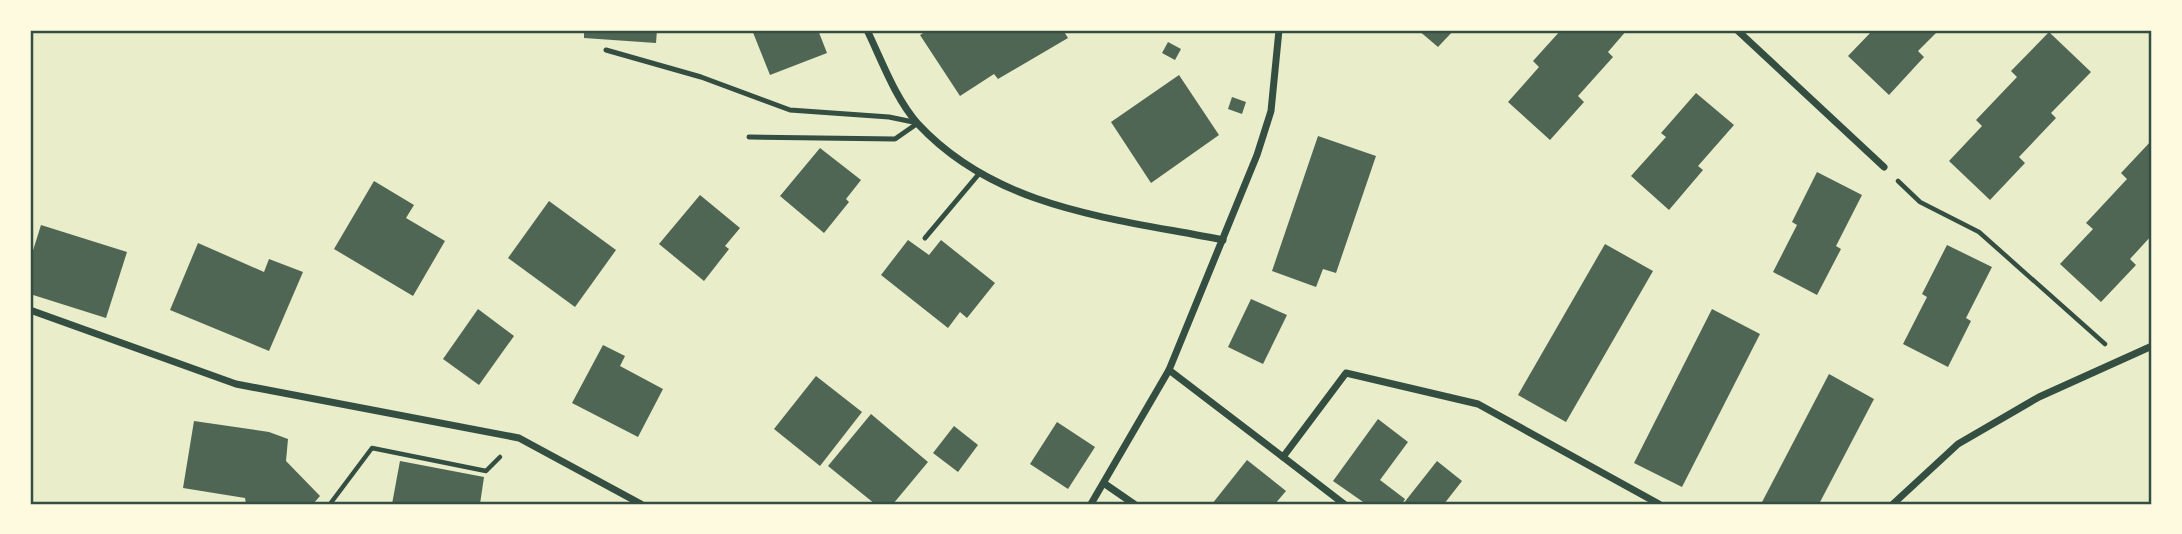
<svg xmlns="http://www.w3.org/2000/svg" width="2182" height="534" font-family="'Roboto Condensed',sans-serif">
<style>
.building{fill:#4f6655}
.lines{fill:none;stroke-linecap:round;stroke-linejoin:round}
.path{stroke:#344e41;stroke-width:4.5}
.service{stroke:#344e41;stroke-width:5}
.minor{stroke:#344e41;stroke-width:7}
.neatline{fill:none;stroke:#344e41;stroke-width:2.5}
</style>
<rect width="100%" height="100%" fill="#e9edc9"/>
<g class="building">
<path d="M584,30h73l-1,13 -72,-5z"/>
<path d="M752,30h66l9,23 -57,22z"/>
<path d="M928,30h135l5,8 -70,41 -4,-5 -34,22 -40,-61z"/>
<path d="M1418,30h36l-16,17z"/>
<path d="M1561,30h66l-19,22 5,5 -35,39 6,6 -34,38 -42,-38 31,-35 -6,-6z"/>
<path d="M1873,30h66l-21,21 6,6 -35,38 -41,-39z"/>
<path d="M2049,32l42,40 -40,41 5,5 -37,39 6,6 -35,37 -41,-39 33,-35 -6,-6 41,-43 -6,-6z"/>
<path d="M1168,42l13,7 -6,11 -13,-7z"/>
<path d="M1179,75l40,60 -68,48 -40,-61z"/>
<path d="M1696,93l38,32 -36,41 5,4 -34,40 -38,-34 35,-39 -5,-4z"/>
<path d="M1232,97l14,5 -4,12 -14,-5z"/>
<path d="M1318,136l58,20 -40,117 -13,-4 -7,18 -44,-16z"/>
<path d="M2152,140v95l-22,24 6,6 -35,37 -41,-38 33,-35 -7,-6 41,-44 -6,-6z"/>
<path d="M820,148l41,32 -15,19 3,3 -25,31 -44,-37z"/>
<path d="M1817,172l45,23 -26,51 5,3 -24,46 -44,-23 24,-47 -5,-3z"/>
<path d="M374,181l40,24 -8,13 39,23 -32,55 -79,-47z"/>
<path d="M700,195l40,33 -15,18 4,3 -25,32 -45,-37z"/>
<path d="M549,201l67,49 -41,57 -67,-49z"/>
<path d="M41,225l86,27 -21,66 -76,-24v-34z"/>
<path d="M908,240l21,15 12,-15 54,43 -28,35 -7,-6 -12,16 -67,-53z"/>
<path d="M198,243l66,29 5,-13 34,13 -34,79 -99,-41z"/>
<path d="M1605,244l48,27 -87,151 -48,-27z"/>
<path d="M1947,245l45,22 -26,51 5,3 -23,46 -45,-23 24,-47 -5,-3z"/>
<path d="M1251,299l36,16 -24,49 -35,-17z"/>
<path d="M478,309l36,27 -35,49 -36,-26z"/>
<path d="M1712,309l48,25 -78,153 -48,-24z"/>
<path d="M603,345l22,11 -5,10 43,23 -25,48 -66,-34z"/>
<path d="M1829,374l45,25 -55,105h-58z"/>
<path d="M816,376l46,36 -42,54 -46,-37z"/>
<path d="M871,414l57,48 -35,42h-18l-47,-38z"/>
<path d="M1378,419l30,23 -28,38 25,19 -3,5h-36l-33,-23z"/>
<path d="M194,421l75,11 19,7 -2,22 34,35 -7,8h-67l-1,-6 -62,-10z"/>
<path d="M1057,422l38,25 -27,42 -38,-25z"/>
<path d="M954,426l24,19 -20,27 -25,-19z"/>
<path d="M1247,460l39,31 -11,13h-63z"/>
<path d="M400,461l84,16 -4,27h-88z"/>
<path d="M1437,461l25,20 -18,23h-41z"/>
</g>
<g class="lines">
<g class="path">
<path d="M1898,181l22,21 59,30 126,112"/>
<path d="M330,504l42,-56 114,23 14,-14"/>
</g>
<g class="service">
<path d="M606,50l95,27 89,33 99,7 29,6"/>
<path d="M749,137l146,2 23,-16"/>
<path d="M925,238l53,-63"/>
</g>
<g class="minor">
<path d="M867,30c15,31 28,68 51,94 80,86 196,94 305,116"/>
<path d="M1737,30l147,137"/>
<path d="M30,310l206,74 283,54 122,66"/>
<path d="M1169,370l114,87 63,-84 132,31 181,100"/>
<path d="M1283,457l61,47"/>
<path d="M1105,484l29,20"/>
<path d="M1091,504l78,-134 88,-215 14,-44 8,-81"/>
<path d="M1893,504l65,-60 81,-47 113,-51"/>
</g>
</g>
<rect width="2182" height="534" fill="none" stroke="#fefae0" stroke-width="63"/>
<rect x="32" y="32" width="2118" height="471" class="neatline"/>
</svg>
